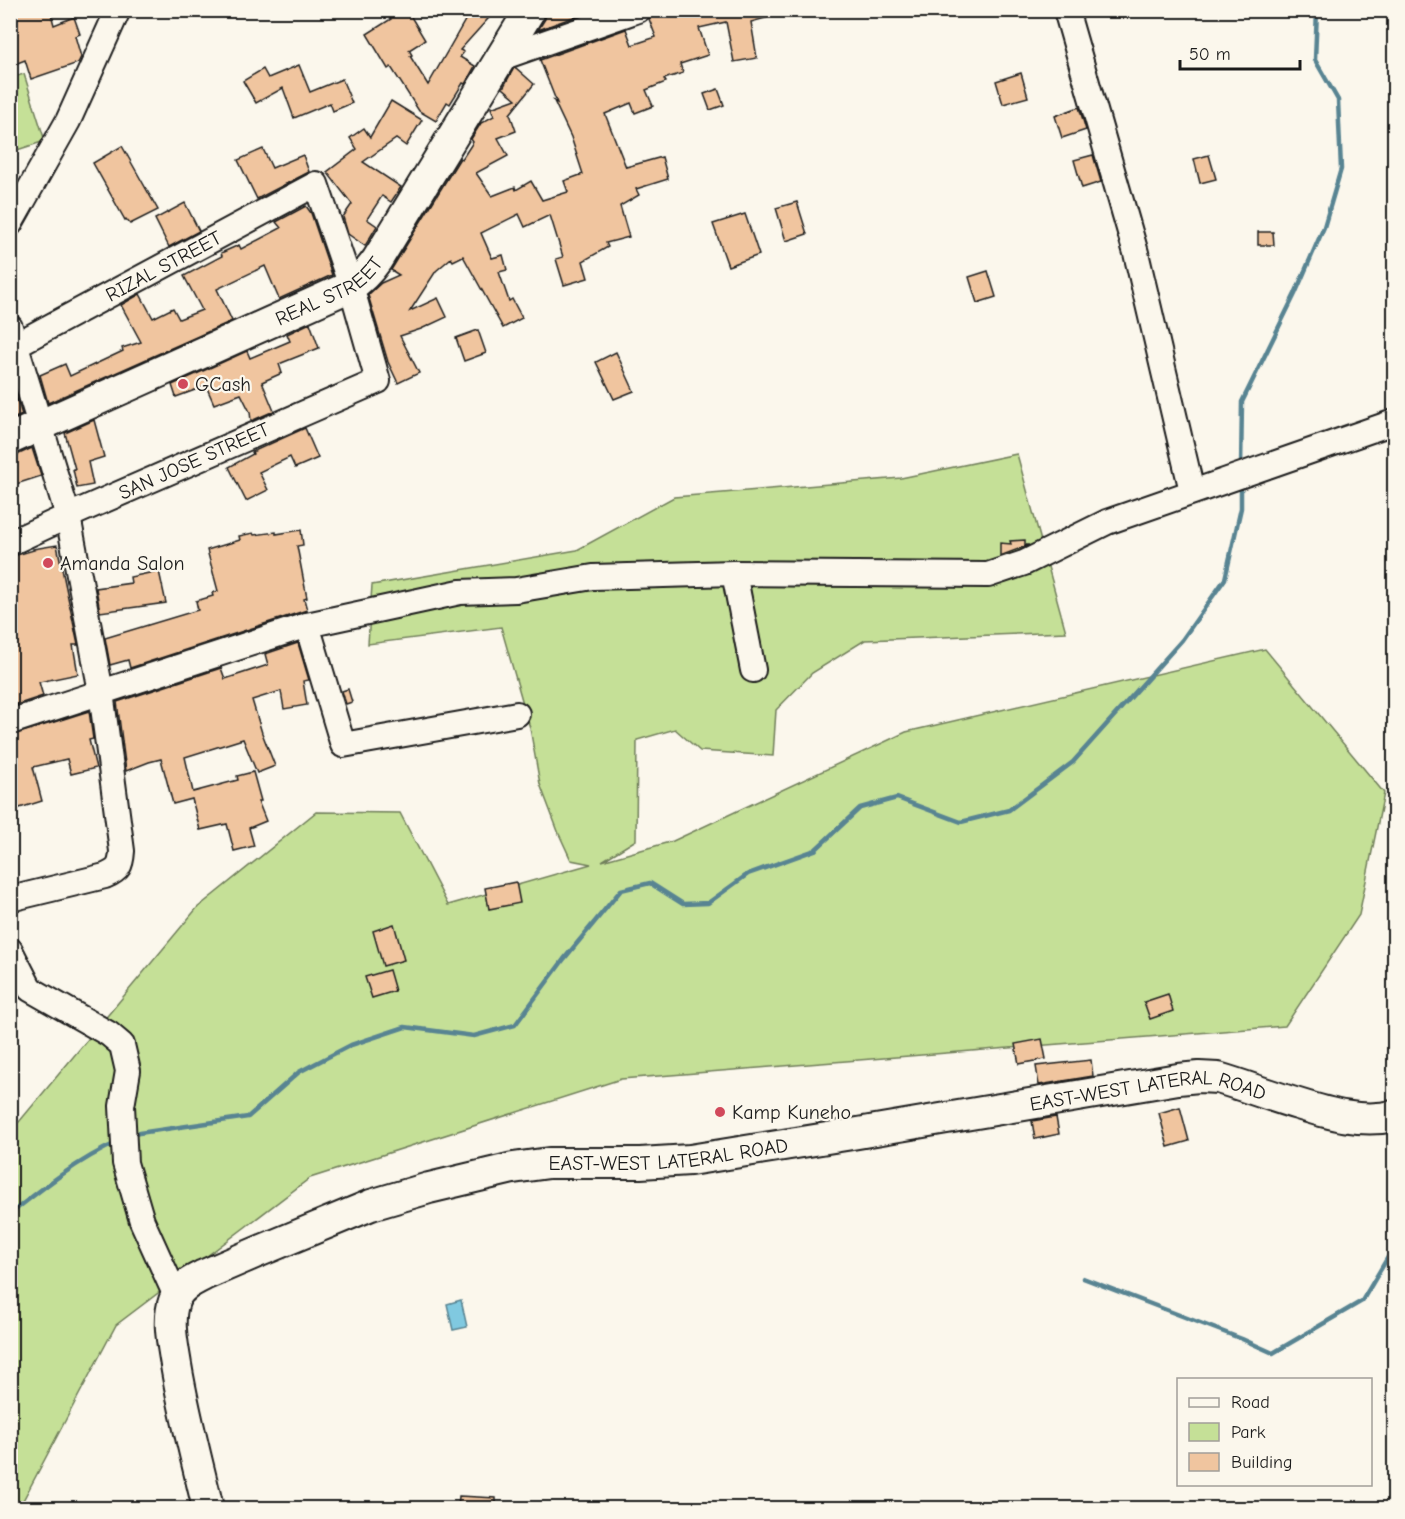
<svg xmlns="http://www.w3.org/2000/svg" width="1405" height="1519" font-family="'Comic Neue',sans-serif">
<style>
.green{fill:#c5e097;stroke:#707e5a;stroke-width:1.5}
.water{fill:#80c9e0;stroke:#588492;stroke-width:1.5}
.lines{fill:none;stroke-linecap:round;stroke-linejoin:round}
.stream{stroke:#588492;stroke-width:4.5}
.building{fill:#f0c59f;stroke:#1c1c1c;stroke-width:1.5}
.minor-casing{stroke:#1c1c1c;stroke-width:28}
.major-casing{stroke:#1c1c1c;stroke-width:34}
.minor{stroke:#fbf7ec;stroke-width:24}
.major{stroke:#fbf7ec;stroke-width:30}
.poi-dot{fill:#d1495b;stroke:#fbf7ec;stroke-width:2}
.labels{text-anchor:middle;dominant-baseline:central;stroke-width:4.5;stroke-linejoin:round;paint-order:stroke}
.street-label{font-size:20px;fill:#1c1c1c;stroke:#fbf7ec}
.poi-label{font-size:20px;fill:#1c1c1c;stroke:#fbf7ec;text-anchor:start}
</style>
<rect width="100%" height="100%" fill="#fbf7ec"/>
<filter id="ink" filterUnits="userSpaceOnUse"><feTurbulence type="fractalNoise" baseFrequency=".0167" numOctaves="2"/><feDisplacementMap in="SourceGraphic" scale="12" xChannelSelector="R" yChannelSelector="G"/><feConvolveMatrix kernelMatrix="1 2 1 2 8 2 1 2 1" color-interpolation-filters="sRGB"/></filter>
<g filter="url(#ink)">
<g class="green">
<path d="M24,74l21,67 -34,11 -1,-74z"/>
<path d="M1017,454l49,178 -201,8 -53,33 -36,37 -3,46 -73,-5 -25,-22 -38,11 -1,100 -34,21 71,-20 233,-109 359,-83 119,144 -25,122 -74,111 -664,53 -311,99 -194,147 -97,183h-8v-381l8,-5 178,-214 119,-96 84,1 48,92 143,-41 -20,-4 -12,-26 -19,-50 -10,-56 -29,-101 -133,17 4,-59 205,-35 97,-53 227,-19z"/>
</g>
<path class="water" d="M461,1300l6,27 -14,3 -6,-26z"/>
<g class="lines">
<g class="stream">
<path d="M1241,468l1,-66 53,-108 29,-67 17,-58 -3,-69 -23,-40 2,-50"/>
<path d="M131,1136l8,-3 109,-16 51,-45 52,-27 54,-18 69,9 41,-11 49,-66 57,-69 29,-7 33,21 25,-1 40,-29 67,-24 45,-42 37,-10 64,24 48,-12 64,-48 109,-122 43,-61 16,-71v-26"/>
<path d="M10,1214c34,-27 68,-54 108,-72"/>
<path d="M1083,1278l159,61 31,14 89,-52 32,-54"/>
</g>
</g>
<g class="building">
<path d="M10,10h40l4,15 20,-8 6,17 -5,2 6,21 -3,6 -47,16 -6,-19 -15,6z"/>
<path d="M386,10h21l18,30 -16,10 3,5 -2,1 18,29 43,-75h25l-36,40 4,2 -4,5 15,9 -10,18 -2,-1 -13,21 -3,-2 -11,19 -17,-10 -28,-44 -3,2 -21,-35 24,-15z"/>
<path d="M547,10h46l-55,20 7,-11z"/>
<path d="M652,10h127l1,4 -29,8 6,36 -23,4 -8,-40 -27,6 9,27 -28,9 3,9 -19,6 2,3 -20,8 7,16 -18,7 -4,-10 -26,11 21,53 36,-10 6,22 -32,10 3,6 -19,11 9,31 -23,6 2,4 -25,14 5,17 -24,7 -8,-26 7,-2 -13,-42 -25,12 -6,-13 -38,19 11,25 11,-3 4,15 -8,2 10,29 3,-2 10,19 -19,10 -40,-72 -10,5 -2,-3 -15,13 -26,40 28,-13 9,19 -26,12 -21,7 19,37 -21,10 -10,-21 -20,-67 13,-12 18,-8 -8,-5 69,-112 2,1 11,-17 -2,-3 10,-16 13,-7 -3,-8 25,-9 -13,-11 11,-20h2l18,16 -24,30 6,17 -18,7 10,18 -32,17 16,23 23,-9 1,3 15,-9 11,19 26,-8 -4,-11 19,-7 -12,-37 -17,-36 3,2 -17,-43 86,-31 6,16 24,-8 -7,-18z"/>
<path d="M299,65l11,27 32,-13 10,24 -19,8 -3,-8 -36,15 -11,-30 -27,15 -13,-22 20,-12 5,9z"/>
<path d="M1021,73l7,24 -25,7 -7,-23z"/>
<path d="M718,89l6,16 -14,5 -6,-16z"/>
<path d="M391,101l31,19 -16,26 -10,-7 -33,23 38,25 -10,15 -9,-6 -15,23 10,7 -12,20 -17,-12 -5,-17 9,-13 -25,-32 30,-23 -7,-11 14,-10 6,9z"/>
<path d="M1079,107l7,23 -24,8 -7,-22z"/>
<path d="M122,146l36,64 -28,14 -4,-5 -1,1 -32,-57z"/>
<path d="M263,149l9,19 31,-13 6,17 -52,27 -19,-39z"/>
<path d="M1093,155l8,27 -19,6 -8,-28z"/>
<path d="M1209,155l7,24 -16,4 -6,-24z"/>
<path d="M797,202l10,32 -21,7 -10,-33z"/>
<path d="M185,203l14,28 -30,16 -14,-28z"/>
<path d="M306,206l5,7 21,62 -53,24 -14,-33 -48,23 15,32 -184,82 -8,-28 25,-11 5,12 53,-25 -1,-3 19,-6 -20,-37 19,-11 13,24 20,-10 6,11 23,-9 -18,-34 38,-20 -1,-3 18,-8 2,4 40,-21 -5,-6z"/>
<path d="M745,214l14,41 -31,11 -15,-42z"/>
<path d="M1258,232h15l1,13h-16z"/>
<path d="M988,271l8,26 -19,6 -8,-26z"/>
<path d="M310,323l9,25 -40,16 3,9 -20,9 12,29 -23,10 -1,-9 -9,-18 -27,10 -8,-18 -30,11 -4,-12 75,-34 3,7 40,-17 -3,-7z"/>
<path d="M478,330l8,23 -22,8 -8,-23z"/>
<path d="M616,352l18,39 -20,8 -18,-37z"/>
<path d="M17,399l5,16 -7,3 -5,-17z"/>
<path d="M94,420l10,37 -16,5 5,23 -16,3 -4,-19h2l-10,-36z"/>
<path d="M305,428l13,30 -23,10 -5,-11 -31,15 9,18 -22,11 -17,-34 24,-13 -1,-2z"/>
<path d="M32,448l9,28 -31,10v-30l7,-1z"/>
<path d="M301,530l2,15 -6,1 10,52 -3,1 3,11 -177,58 -2,-8 -18,5 -5,-27 93,-28 -2,-9 17,-5 -1,-3 6,-2 -11,-41 33,-10 -1,-4 14,-3 1,2 22,-3v2z"/>
<path d="M1025,540v5h4l-29,11v-13l11,1 -1,-3z"/>
<path d="M57,545l21,100h-5l5,29 -39,8 4,14 -33,11v-150l24,-7 -1,-1z"/>
<path d="M159,571l7,32 -66,9 -4,-24 35,-5 -1,-6z"/>
<path d="M298,643l11,37 -6,1 4,24 -23,4 -3,-18 -29,9 10,33 13,33 -18,7 -14,-34 -58,18 8,35 45,-12 -1,-4 16,-4 8,29h-3l8,20 -17,7 5,18 -20,5 -7,-27 -27,6 -8,-31 -19,5 -12,-45 -12,3 -23,9 -9,-69 104,-34 4,11 43,-14 -3,-11z"/>
<path d="M348,689l4,13 -6,2 -4,-13z"/>
<path d="M89,711l4,28 -4,1 7,28 -25,6 -4,-15 -34,8 9,34 -32,10v-75z"/>
<path d="M516,882l4,21 -31,6 -4,-21z"/>
<path d="M394,924l10,36 -21,6 -10,-35z"/>
<path d="M389,970l6,21 -23,7 -7,-21z"/>
<path d="M1168,994l5,17 -23,8 -6,-17z"/>
<path d="M1042,1039l4,20 -27,5 -4,-20z"/>
<path d="M1091,1060l2,16 -54,9 -3,-19z"/>
<path d="M1180,1107l9,34 -21,6 -9,-34z"/>
<path d="M1056,1117l3,17 -24,5 -3,-18z"/>
<path d="M459,1496l37,2v11h-38z"/>
</g>
<g class="lines">
<defs>
<g id="minor">
<path d="M1066,10l70,243 56,238"/>
<path d="M501,58l137,-48"/>
<path d="M10,224l58,-103 50,-111"/>
<path d="M10,327l58,189 33,176 21,159c-1,15 -3,19 -17,25l-95,23"/>
<path id="s1" d="M10,348l306,-164 35,102 27,95 -310,135 -58,27"/>
<path d="M734,573l19,97"/>
<path d="M307,625l36,120 174,-31"/>
<path d="M10,722l297,-97 153,-33 56,-2 77,-13 141,-4 254,2 36,-12 83,-41 287,-100"/>
<path d="M10,950l20,39 79,45 13,11 6,26 -6,35 3,57 17,58 34,75"/>
</g>
<g id="major">
<path id="s2" d="M10,439l341,-153c11,-7 19,-16 26,-26l153,-250"/>
<path id="s3" d="M208,1508c-11,-47 -24,-95 -32,-143 -3,-20 -9,-44 -2,-64 5,-14 18,-20 30,-26l51,-22 116,-48 58,-17 84,-20 36,-5h91l50,-3 162,-26 326,-55 21,-2 19,1c27,8 53,18 80,26 32,10 63,19 96,12"/>
</g>
</defs>
<use href="#minor" class="minor-casing"/>
<use href="#major" class="major-casing"/>
<use href="#minor" class="minor"/>
<use href="#major" class="major"/>
</g>
</g>
<g class="poi-dot">
<circle cx="183" cy="384" r="6"/>
<circle cx="48" cy="563" r="6"/>
<circle cx="720" cy="1112" r="6"/>
</g>
<g class="labels">
<g class="street-label">
<text stroke="none"><textPath href="#s1" startOffset="174">RIZAL STREET</textPath></text>
<text stroke="none"><textPath href="#s2" startOffset="352">REAL STREET</textPath></text>
<text transform="translate(194 461) rotate(-24)">SAN JOSE STREET</text>
<text stroke="none"><textPath href="#s3" startOffset="1222">EAST-WEST LATERAL ROAD</textPath></text>
<text stroke="none"><textPath href="#s3" startOffset="736">EAST-WEST LATERAL ROAD</textPath></text>
</g>
<g class="poi-label">
<text x="195" y="384">GCash</text>
<text x="60" y="563">Amanda Salon</text>
<text x="732" y="1112">Kamp Kuneho</text>
</g>
</g>
<rect width="1405" height="1519" fill="none" stroke="#fbf7ec" stroke-width="36"/>
<rect x="18" y="18" width="1369" height="1483" fill="none" stroke="#1c1c1c" stroke-width="2" filter="url(#ink)"/>
<rect x="1177" y="1378" width="195" height="108" fill="#fbf7ec" stroke="#a29f99" stroke-width="1.5"/>
<rect x="1189" y="1398" width="30" height="9" fill="#fbf7ec" stroke="#a29f99" stroke-width="1.5"/>
<text x="1231" y="1408" font-size="18" fill="#1c1c1c">Road</text>
<rect x="1189" y="1423" width="30" height="18" fill="#c5e097" stroke="#a29f99" stroke-width="1.5"/>
<text x="1231" y="1438" font-size="18" fill="#1c1c1c">Park</text>
<rect x="1189" y="1453" width="30" height="18" fill="#f0c59f" stroke="#a29f99" stroke-width="1.5"/>
<text x="1231" y="1468" font-size="18" fill="#1c1c1c">Building</text>
<path d="M1180 60v9h120v-9" fill="none" stroke="#1c1c1c" stroke-width="3"/>
<text x="1189" y="60" font-size="18" fill="#1c1c1c" stroke="#fbf7ec" stroke-width="4.5" paint-order="stroke">50 m</text>
</svg>
